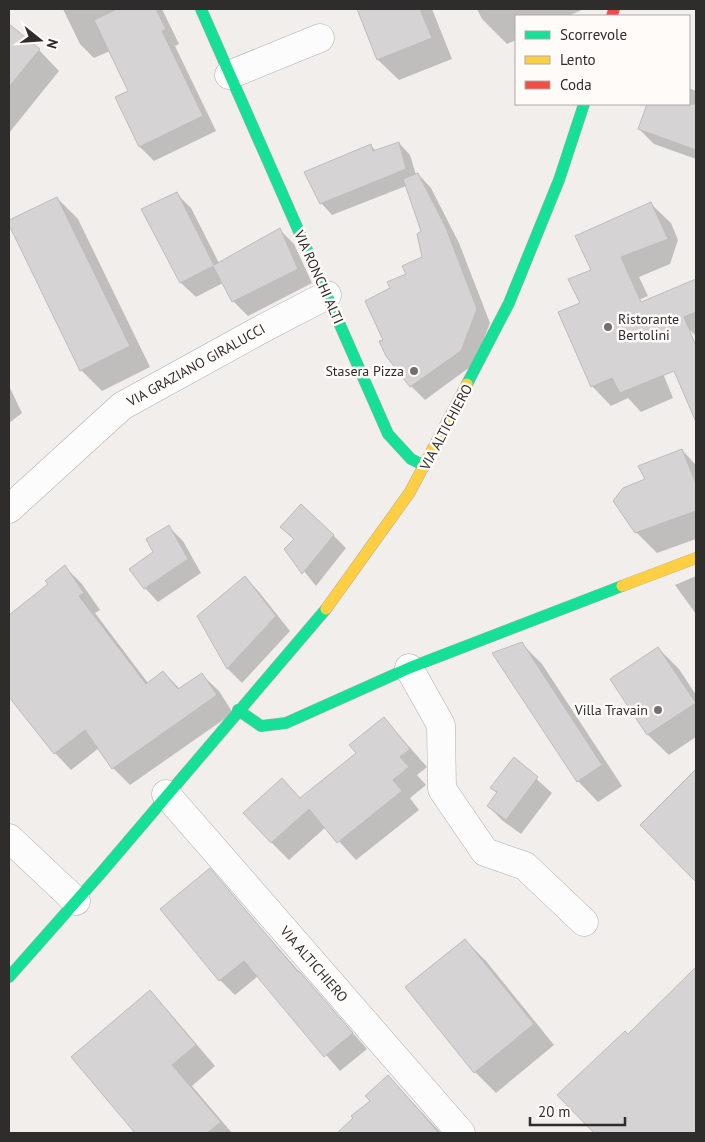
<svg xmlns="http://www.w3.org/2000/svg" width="705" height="1142" font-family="'PT Sans',sans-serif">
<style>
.shadow{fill:#0003}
.building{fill:#d5d3d3;stroke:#bdbbbc}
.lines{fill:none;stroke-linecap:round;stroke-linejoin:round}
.street-casing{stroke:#afadac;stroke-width:29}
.fast-casing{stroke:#afadac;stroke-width:12}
.slow-casing{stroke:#afadac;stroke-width:12}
.jam-casing{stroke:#afadac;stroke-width:12}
.street{stroke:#fdfcfc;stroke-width:28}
.fast{stroke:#16e098;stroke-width:11}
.slow{stroke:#ffcf43;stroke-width:11}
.jam{stroke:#f24e42;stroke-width:11}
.poi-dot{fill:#73716f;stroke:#fffbf9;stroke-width:2}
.labels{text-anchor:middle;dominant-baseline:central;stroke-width:5;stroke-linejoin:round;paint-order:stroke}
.street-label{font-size:14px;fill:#2f2d2c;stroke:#fffbf9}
.poi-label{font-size:14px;fill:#2f2d2c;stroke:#fffbf9;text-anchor:end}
</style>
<rect width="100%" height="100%" fill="#f1eeec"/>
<g class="shadow">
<path d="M63,9h99l17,35 -4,2 41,85 -62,30 -14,-14 -23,-49 13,-7 -20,-40 -16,7 -14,-14z"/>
<path d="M359,9h73l20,50 -53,21 -21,-20z"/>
<path d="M477,9h107l-16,7h-52v24l-9,4 -25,-25z"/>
<path d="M9,26l30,24 20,21 -50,62z"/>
<path d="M689,88l7,3v68l-42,-15 -15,-15 9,-25h41z"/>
<path d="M399,143l11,12 6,20 2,-1 13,14 28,55 31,80 -16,41 -49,36 -14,-14 -19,-97 31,-31v-26l-17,-46 -74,29 -11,-12 50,-57 5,5z"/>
<path d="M176,193l15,15 28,55 61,-33 14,14 18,39 -64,33 -15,-15 -10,-18 -27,14 -15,-14 -38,-73z"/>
<path d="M57,198l21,21 72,148 -48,24 -21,-21 -72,-148z"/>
<path d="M651,204l20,19 7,17 -8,24 -31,13 9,19 -14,6 39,96 -32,14 -13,-14 -17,8 -19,-20 -11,-82 11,-33z"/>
<path d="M696,280v56l-17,-17 -11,-27z"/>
<path d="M9,386l13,27 -13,10z"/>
<path d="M682,450l14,15v74l-39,14 -21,-21 10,-53z"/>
<path d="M169,527l14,14 18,32 -43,29 -13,-14 10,-36z"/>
<path d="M282,527l51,8 13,13 -30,38 -30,-37 9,-9z"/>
<path d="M65,567l17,17 18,26 -5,3 53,70 15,-11 17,17 22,-14 17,16 14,22 -103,72 -17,-17 -14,-20 -28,22 -16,-17 -46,-58v-78l40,-32z"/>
<path d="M696,576v38l-21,-29z"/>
<path d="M245,577l14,15 31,39 -48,52 -14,-14 -29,-52z"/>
<path d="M521,643l21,21 80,122 -24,16 -20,-21z"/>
<path d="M658,648l21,21 17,26v42l-27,18 -21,-20 -36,-56z"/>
<path d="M384,718l43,49 -10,8 9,10 -16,13 9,12 -63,50 -30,-33 -37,33 -18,-18 11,-62 19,19 57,-46z"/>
<path d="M514,759l38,34 -31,41 -18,-13 -15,-15 10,-12 -6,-6z"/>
<path d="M696,771v109l-54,-55z"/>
<path d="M210,870l157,179 -27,22 -82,-95 -23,19 -15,-15z"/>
<path d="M465,940l21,21 68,84 -58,48 -21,-21 -69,-84z"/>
<path d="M696,969v164h-101l-36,-38 69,-59z"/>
<path d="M150,992l20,21 45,53 -23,20 40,47h-96l-63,-75z"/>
<path d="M388,1077l13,13 40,43h-85l-7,-9 22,-23z"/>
</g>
<g class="building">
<path d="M117,9h39l10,20 -4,2 41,85 -64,31 -24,-50 13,-6 -34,-71z"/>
<path d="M357,9h63l12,29 -55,22z"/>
<path d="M9,24l31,25 -31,38z"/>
<path d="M647,104h49v46l-58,-21z"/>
<path d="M399,142l7,27 -86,35 -16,-32 67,-28 2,7z"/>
<path d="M418,173l28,55 31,81 -16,42 -51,36 -24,-31 -7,-15 4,-1 -18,-39 25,-13 -3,-6 19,-8 -4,-8 20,-9 -5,-23 4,-3 -18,-52z"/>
<path d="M177,192l37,73 66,-37 18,41 -66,33 -19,-36 -33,17 -39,-74z"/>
<path d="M57,197l73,149 -50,25 -71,-146v-5z"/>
<path d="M651,202l17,37 -47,18 20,45 55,-23v33l-12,5 12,29v76l-22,-51 -54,22 -8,-15 -21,9 -33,-75 22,-9 -12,-24 23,-9 -16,-34z"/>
<path d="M682,449l14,35v27l-61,22 -22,-32 10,-13 22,-9 -7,-13z"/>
<path d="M301,504l33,31 -32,39 -18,-25 10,-10 -14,-12z"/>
<path d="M169,525l19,34 -44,30 -15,-20 24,-17 -7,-13z"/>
<path d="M65,565l19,28 -5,3 67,88 17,-13 15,18 24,-16 15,22 -105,74 -27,-39 -31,24 -45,-57v-82l39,-31 -3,-3z"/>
<path d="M245,576l31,40 -49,53 -30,-53z"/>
<path d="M522,642l80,123 -25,17 -85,-129z"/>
<path d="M658,647l38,56 -49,32 -37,-56z"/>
<path d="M384,717l26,32 -10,8 9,10 -16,13 9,11 -65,52 -28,-34 -38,34 -28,-30 39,-35 18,20 56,-45 -7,-8z"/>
<path d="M514,757l24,20 -32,43 -19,-14 10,-14 -7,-4z"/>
<path d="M696,769v113l-56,-57z"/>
<path d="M210,868l88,104 1,-1 54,62 -29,24 -80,-96 -25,20 -59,-72z"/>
<path d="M465,939l69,85 -60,49 -69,-86z"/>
<path d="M696,967v166h-102l-37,-38 68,-64 3,3z"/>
<path d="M150,990l46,55 -24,20 49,57 -14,11h-72l-64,-76z"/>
<path d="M388,1075l51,58h-102l16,-15 -2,-2 19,-15 -5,-5z"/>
</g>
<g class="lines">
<defs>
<g id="street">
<path d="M229,75l91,-37"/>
<path d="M9,509l113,-103 138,-76 67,-35"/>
<path d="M409,668l32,57 1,64 43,63 40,14 59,56"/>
<path d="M166,794l295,339"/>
<path d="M9,838l67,63"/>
</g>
<g id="fast">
<path d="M201,9l187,425 23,25 14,7"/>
<path d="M467,384l42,-81 50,-123 25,-76"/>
<path d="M238,710l23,16 25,-3 123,-55 213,-82"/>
<path d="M9,977l92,-104 225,-264"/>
</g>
<g id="slow">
<path d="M622,586l74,-28"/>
<path d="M326,609l84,-117 57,-108"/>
</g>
<path id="jam" d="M612,16l2,-7"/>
</defs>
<use href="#street" class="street-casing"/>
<use href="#fast" class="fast-casing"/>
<use href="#slow" class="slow-casing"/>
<use href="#jam" class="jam-casing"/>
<use href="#street" class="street"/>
<use href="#fast" class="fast"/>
<use href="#slow" class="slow"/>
<use href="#jam" class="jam"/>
</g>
<g class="poi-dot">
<circle cx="608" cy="327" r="5"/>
<circle cx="414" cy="371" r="5"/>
<circle cx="658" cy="710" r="5"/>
</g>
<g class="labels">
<g class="street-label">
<text transform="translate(319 277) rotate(66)">VIA RONCHI ALTI</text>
<text transform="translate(196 365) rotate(-29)">VIA GRAZIANO GIRALUCCI</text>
<text transform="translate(446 427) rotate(-62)">VIA ALTICHIERO</text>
<text transform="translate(314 964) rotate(49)">VIA ALTICHIERO</text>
</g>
<g class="poi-label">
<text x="618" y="319" text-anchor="start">Ristorante<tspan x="618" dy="16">Bertolini</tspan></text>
<text x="404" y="371">Stasera Pizza</text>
<text x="648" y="710">Villa Travain</text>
</g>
</g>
<rect width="705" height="1142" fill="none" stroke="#2f2d2c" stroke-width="20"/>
<rect x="515" y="15" width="175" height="90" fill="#fffbf9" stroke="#aca9a7"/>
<rect x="525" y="31" width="25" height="8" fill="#16e098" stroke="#aca9a7"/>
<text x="560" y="40" font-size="15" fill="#2f2d2c">Scorrevole</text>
<rect x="525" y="56" width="25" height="8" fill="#ffcf43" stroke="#aca9a7"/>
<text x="560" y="65" font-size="15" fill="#2f2d2c">Lento</text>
<rect x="525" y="81" width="25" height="8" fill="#f24e42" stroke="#aca9a7"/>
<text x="560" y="90" font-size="15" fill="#2f2d2c">Coda</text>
<g transform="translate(40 40) rotate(107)" stroke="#fffbf9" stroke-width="4" paint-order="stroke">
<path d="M0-4L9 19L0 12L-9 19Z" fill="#2f2d2c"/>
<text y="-8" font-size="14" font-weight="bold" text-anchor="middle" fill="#2f2d2c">N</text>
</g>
<path d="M530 1117v8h95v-8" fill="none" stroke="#2f2d2c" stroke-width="2.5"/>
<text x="538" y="1117" font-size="15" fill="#2f2d2c" stroke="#fffbf9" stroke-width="4" paint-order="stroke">20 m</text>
</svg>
